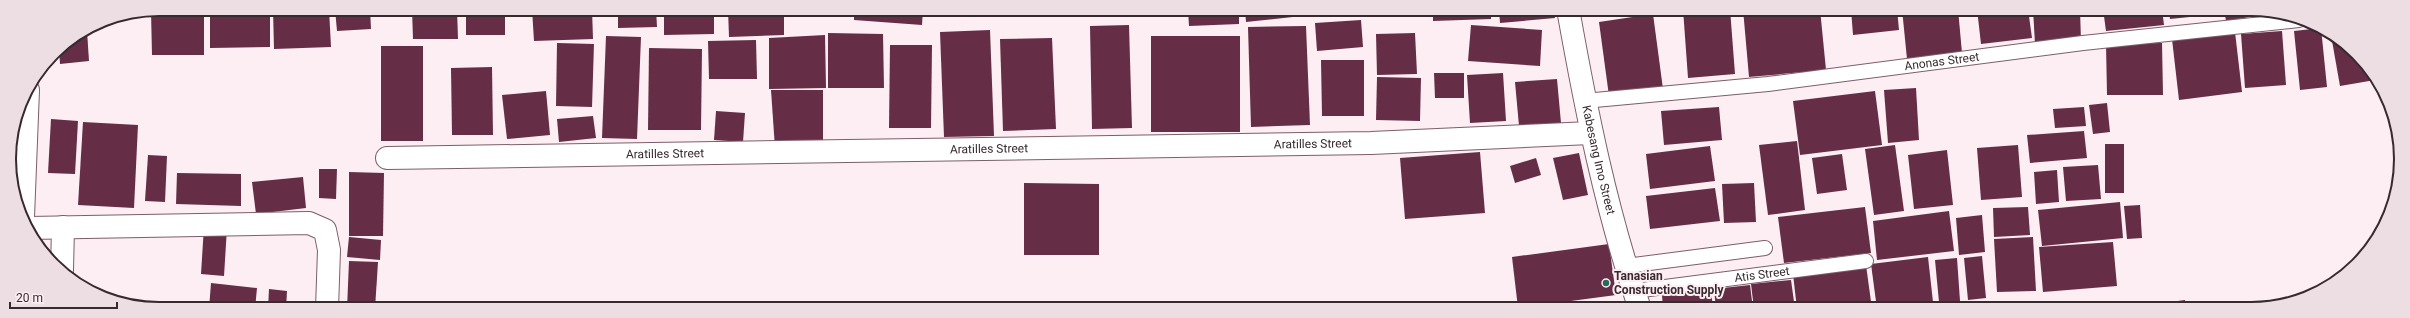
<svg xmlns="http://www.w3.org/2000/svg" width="2410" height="318" font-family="Roboto,sans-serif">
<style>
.building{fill:#662d46}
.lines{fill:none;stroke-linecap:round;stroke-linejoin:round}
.lane-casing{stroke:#7c5e6a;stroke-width:16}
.street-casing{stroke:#7c5e6a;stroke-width:24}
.secondary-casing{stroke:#7c5e6a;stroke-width:24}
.lane{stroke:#fff;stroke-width:14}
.street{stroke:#fff;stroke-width:22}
.secondary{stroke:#fff;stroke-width:22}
.poi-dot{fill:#296a5a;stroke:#fceef3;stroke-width:1.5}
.labels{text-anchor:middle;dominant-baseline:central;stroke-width:4;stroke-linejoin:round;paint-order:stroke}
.street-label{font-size:12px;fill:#372a2f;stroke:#fceef3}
.poi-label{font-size:12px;font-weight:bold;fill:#372a2f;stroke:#fceef3;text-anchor:start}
.rim{fill:none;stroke:#372a2f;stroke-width:2}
</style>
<rect width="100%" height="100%" fill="#fceef3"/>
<g class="building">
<path d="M159,9h45v46h-52l-1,-44z"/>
<path d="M210,9h60v38l-60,1z"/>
<path d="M273,9h56l2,38 -57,2z"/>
<path d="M335,9h35l1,20 -34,2z"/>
<path d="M412,9h45l1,30h-45z"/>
<rect x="466" y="9" width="39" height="26"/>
<path d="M532,9h60l1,30 -59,2z"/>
<path d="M618,9h38l1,18 -39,1z"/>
<path d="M664,9h50v25l-50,1z"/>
<path d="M728,9h56v26l-55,2z"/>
<path d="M854,9h69l-1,16 -68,-5z"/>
<path d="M1057,9h65v5l-65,1z"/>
<path d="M1188,9h51v15l-50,2z"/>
<path d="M1245,9h56l1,7 -56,6z"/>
<rect x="1359" y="9" width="28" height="5"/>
<path d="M1393,9h34l-1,5 -33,-1z"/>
<path d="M1433,9h58v10l-58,2z"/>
<path d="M1499,9h55l1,9 -55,5z"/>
<path d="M1683,9h47l5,65 -47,4z"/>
<path d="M1743,9h77l6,61 -77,7z"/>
<path d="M1851,9h46l2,21 -46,5z"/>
<path d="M1902,9h56l4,44 -55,6z"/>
<path d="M1977,9h51l4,29 -51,6z"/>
<path d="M2033,9h47l1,33 -46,2z"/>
<path d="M2103,9h59l2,16 -58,6z"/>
<path d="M2169,9h49l1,5 -49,5z"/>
<path d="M2224,9h37l1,6 -36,6z"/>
<path d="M1653,14l10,75 -54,7 -10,-74z"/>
<path d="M1361,20l2,27 -46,4 -2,-28z"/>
<path d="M1129,25l3,103 -40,1 -2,-103z"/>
<path d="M1471,25l71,5 -2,36 -72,-5z"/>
<path d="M1306,26l4,99 -59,2 -3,-100z"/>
<path d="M2321,28l6,59 -27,3 -6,-59z"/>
<path d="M990,30l4,106 -50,1 -4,-105z"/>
<path d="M87,31l2,30 -29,3 -1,-15z"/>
<path d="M2282,31l4,54 -41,3 -4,-54z"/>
<path d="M2235,32l7,60 -63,8 -7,-61z"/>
<path d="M828,33l55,1 1,54h-56z"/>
<path d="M1415,33l2,41 -40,1 -1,-41z"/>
<path d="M825,35l1,53 -57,1v-51z"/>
<path d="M2331,35l33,25 11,20 -35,6z"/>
<path d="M606,36l35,1 -4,102 -35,-1z"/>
<rect x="1151" y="36" width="89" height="96"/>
<path d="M1052,38l4,91 -53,2 -3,-92z"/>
<path d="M756,40l1,39h-48l-1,-38z"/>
<path d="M557,43l37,1 -2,63 -36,-1z"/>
<path d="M2162,43l1,52h-56l-1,-51z"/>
<path d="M890,45h42l-1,83h-42z"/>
<rect x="381" y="46" width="42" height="95"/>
<path d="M649,48l53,1 -1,81h-53z"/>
<path d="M1321,60h43v56h-42z"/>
<path d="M492,67l1,68h-41l-1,-67z"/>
<path d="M1434,73h30v25h-29z"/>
<path d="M1503,73l3,48 -36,2 -3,-48z"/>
<path d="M1377,77l44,1 -1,43 -44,-1z"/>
<path d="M1557,79l4,44 -42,3 -4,-44z"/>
<path d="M1916,88l3,52 -31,3 -4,-53z"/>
<path d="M771,90h52v59l-48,-1z"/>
<path d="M546,91l4,44 -43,4 -5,-44z"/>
<path d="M1875,91l7,54 -82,10 -7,-54z"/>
<path d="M2107,103l3,29 -17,2 -4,-29z"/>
<path d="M1719,107l3,33 -58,5 -3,-34z"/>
<path d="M2084,107l2,19 -31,2 -2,-19z"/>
<path d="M716,111l29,2 -2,29 -29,-2z"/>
<path d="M593,116l3,22 -37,4 -2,-23z"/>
<path d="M51,119l27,2 -3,53 -27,-1z"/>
<path d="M83,122l55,3 -4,83 -56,-3z"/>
<path d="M14,128v33h-3l-2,-12z"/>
<path d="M2084,131l3,27 -57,5 -3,-28z"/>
<path d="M1797,141l8,69 -37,5 -9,-70z"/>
<rect x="2105" y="144" width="19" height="49"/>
<path d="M1895,145l9,66 -30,4 -9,-66z"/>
<path d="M2018,145l4,52 -41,3 -4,-52z"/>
<path d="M1710,146l5,35 -65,8 -4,-35z"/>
<path d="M1947,150l6,55 -39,4 -6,-54z"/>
<path d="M1480,152l5,61 -80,6 -5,-61z"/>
<path d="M1579,153l9,42 -25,5 -10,-42z"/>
<path d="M1842,154l5,36 -30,4 -5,-36z"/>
<path d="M148,155l19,1 -2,46 -20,-1z"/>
<path d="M1536,158l5,17 -26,8 -5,-17z"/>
<path d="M2098,165l3,34 -35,2 -3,-34z"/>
<path d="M319,169h18l-1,30 -17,-1z"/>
<path d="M2057,170l2,32 -23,2 -2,-32z"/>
<path d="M349,172l35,1 -1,63h-34z"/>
<path d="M177,173l64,1v32l-65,-2z"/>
<path d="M303,177l3,31 -50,6 -4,-32z"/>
<path d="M1024,183l75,1v71h-75z"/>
<path d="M1754,183l2,39 -32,1 -2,-39z"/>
<path d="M1715,188l5,33 -70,8 -4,-33z"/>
<path d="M2120,202l3,36 -81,8 -4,-36z"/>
<path d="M2140,205l2,33 -15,1 -3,-33z"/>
<path d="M1865,207l6,46 -87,10 -6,-46z"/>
<path d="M2028,207l2,28 -36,2 -1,-29z"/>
<path d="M1949,211l5,40 -77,9 -4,-39z"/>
<path d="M1982,215l3,37 -26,3 -3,-37z"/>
<path d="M204,226l23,2 -3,48 -23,-2z"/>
<path d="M349,237l32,3 -1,20 -33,-3z"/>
<path d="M2033,237l3,54 -39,1 -3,-53z"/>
<path d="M2113,242l4,44 -74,6 -4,-45z"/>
<path d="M1609,244l7,51 -98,13 -6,-51z"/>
<path d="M1982,256l4,42 -18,2 -4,-42z"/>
<path d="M1928,257l5,45 -56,7 -6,-45z"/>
<path d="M1957,258l3,43 -21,1 -4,-42z"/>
<path d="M349,261l29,1 -3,47h-28z"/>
<path d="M1866,265l6,44h-75l-4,-35z"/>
<path d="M1791,280l4,29h-41l-3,-25z"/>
<path d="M211,283l46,5 -2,21h-46z"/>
<path d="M1750,285l3,24h-37l-2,-20z"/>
<path d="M269,289l18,2 -1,18h-18z"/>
<path d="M1711,289l2,20h-50l-1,-14z"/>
<path d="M2185,300l1,9h-60v-1z"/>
<path d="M1618,303v6h-32v-1z"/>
</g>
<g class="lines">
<defs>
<g id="lane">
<path id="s1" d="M1584,101l184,-17 315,-41 216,-23"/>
<path d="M1626,266l139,-18"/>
<path id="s2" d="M1634,291l232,-30"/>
</g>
<g id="street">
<path id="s3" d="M387,158l984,-15 219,-10"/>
<path d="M23,217l5,-127"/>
<path d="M29,228l280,-5 16,7 4,20 -2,59"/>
<path d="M62,270l1,-43"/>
</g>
<g id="secondary">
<path id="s4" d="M1568,9c18,101 38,202 72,300"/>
</g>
</defs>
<use href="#lane" class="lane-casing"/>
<use href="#street" class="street-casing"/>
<use href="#secondary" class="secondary-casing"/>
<use href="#lane" class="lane"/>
<use href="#street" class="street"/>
<use href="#secondary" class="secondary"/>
</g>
<circle class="poi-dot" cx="1606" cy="283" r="4"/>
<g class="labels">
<g class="street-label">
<text stroke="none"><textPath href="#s1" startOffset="360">Anonas Street</textPath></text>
<text stroke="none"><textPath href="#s3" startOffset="926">Aratilles Street</textPath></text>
<text stroke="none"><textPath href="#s3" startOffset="602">Aratilles Street</textPath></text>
<text stroke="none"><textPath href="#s3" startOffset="278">Aratilles Street</textPath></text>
<text stroke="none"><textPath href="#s4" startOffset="154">Kabesang Imo Street</textPath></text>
<text stroke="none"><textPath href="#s2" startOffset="129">Atis Street</textPath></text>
</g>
<g class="poi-label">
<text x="1614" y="276">Tanasian<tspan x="1614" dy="14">Construction Supply</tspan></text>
</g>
</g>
<path d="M0 0H2410V318H0ZM159 16H2251A143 143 0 0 1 2394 159V159A143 143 0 0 1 2251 302H159A143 143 0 0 1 16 159V159A143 143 0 0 1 159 16Z" fill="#ecdee3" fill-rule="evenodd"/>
<path class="rim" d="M159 16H2251A143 143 0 0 1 2394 159V159A143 143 0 0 1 2251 302H159A143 143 0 0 1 16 159V159A143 143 0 0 1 159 16Z"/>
<path d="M10 302v6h107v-6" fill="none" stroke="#372a2f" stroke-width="2"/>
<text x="16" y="302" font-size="12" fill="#372a2f" stroke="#fceef3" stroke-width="3" paint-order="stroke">20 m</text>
</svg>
